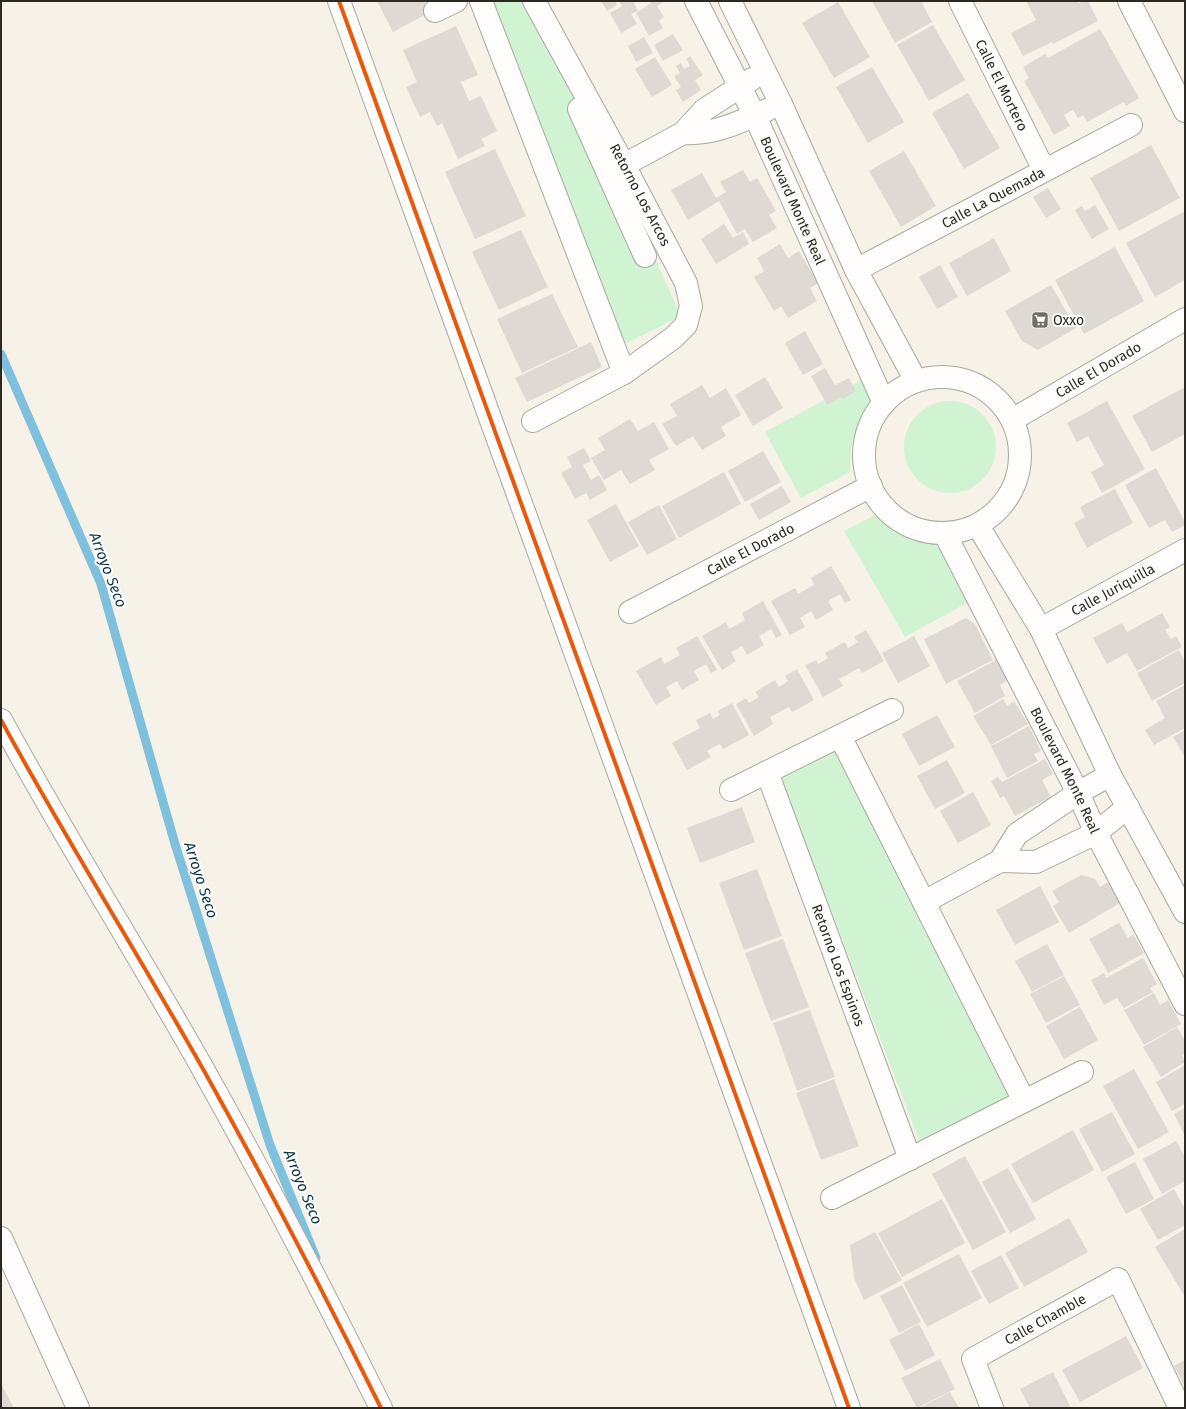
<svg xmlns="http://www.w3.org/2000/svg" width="1186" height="1409" font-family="'Fira Sans',sans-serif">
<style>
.green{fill:#d0f4d1}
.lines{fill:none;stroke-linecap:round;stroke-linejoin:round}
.stream{stroke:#7fc0dc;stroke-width:9}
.building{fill:#dfd9d3}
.minor-casing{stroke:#aaa79f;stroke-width:24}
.minor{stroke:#fefdfb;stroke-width:22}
.cycleway-casing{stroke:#fff;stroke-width:6}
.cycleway{stroke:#e8590c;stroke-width:4}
.labels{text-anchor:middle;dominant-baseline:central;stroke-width:4;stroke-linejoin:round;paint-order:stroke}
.street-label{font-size:14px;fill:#2b2921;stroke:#fff}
.poi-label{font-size:14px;fill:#2b2921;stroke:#fff;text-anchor:start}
.water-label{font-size:15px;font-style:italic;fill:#0b3649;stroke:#fff}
</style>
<rect width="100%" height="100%" fill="#f6f2e7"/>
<g class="green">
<path d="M488,1h38l91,174 64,141 -56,28z"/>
<path d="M865,378l9,20 -18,32 -5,18 -1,24 -49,26 -36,-66z"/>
<circle cx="950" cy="447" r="46"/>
<path d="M879,513c10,18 46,25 65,26l32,59 -71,39 -61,-106z"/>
<path d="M834,747l176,349 -91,44 -140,-366z"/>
</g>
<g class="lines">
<path class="stream" d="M1,354l100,230 74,260 95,301 46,113"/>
</g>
<g class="building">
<path d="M377,1h47l6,11 -37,20z"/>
<path d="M601,1h14l2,4 -10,6z"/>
<path d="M619,1h14l5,10 -7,3 6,10 -16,9 -11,-20 12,-7z"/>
<path d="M650,1h11l1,2 -5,3 7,11 -5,4 4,7 -14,8 -13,-23 15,-10z"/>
<path d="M872,1h55l-5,2 10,19 -37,21z"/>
<path d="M1026,1h51l1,2 10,-2 10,20 -45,23 -1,-2 -29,14 -12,-23 25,-13z"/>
<path d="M838,2l32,55 -36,21 -32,-55z"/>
<path d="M933,25l32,55 -36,21 -32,-56z"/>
<path d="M456,26l22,49 -17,7 8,19 12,-5 16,35 -16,8 4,7 -27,13 -16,-36 -5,3 -7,-14 -10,5 -14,-30 11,-5 -14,-32z"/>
<path d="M1100,29l39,69 -13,8 -2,-4 -37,20 -4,-7 -5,3 -5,-8 -9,5 6,11 -16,9 -30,-54 5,-3 -6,-11 22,-13 3,4z"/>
<path d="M673,34l10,16 -20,11 -9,-16z"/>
<path d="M644,37l9,16 -17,9 -8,-16z"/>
<path d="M690,56l13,19 -8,5 6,10 -18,12 -7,-12 5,-3 -7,-11 6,-3 -4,-7 5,-3 3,6 6,-3 -4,-7z"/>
<path d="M655,57l17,28 -20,12 -17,-28z"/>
<path d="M872,67l32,55 -36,21 -32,-56z"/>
<path d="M968,93l32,55 -36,21 -32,-56z"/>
<path d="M1151,145l29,53 -61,33 -29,-53z"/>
<path d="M495,149l31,67 -51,23 -30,-67z"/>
<path d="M904,151l32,55 -35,21 -32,-56z"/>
<path d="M743,170l7,12 7,-4 19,33 -7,4 8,13 -24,14 -8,-13 -8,5 -18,-33 -31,19 -17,-30 31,-17 14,25 10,-6 -6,-10z"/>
<path d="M1048,188l13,21 -15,9 -13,-21z"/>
<path d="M1095,205l14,24 -17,10 -17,-29 7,-4 3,5z"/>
<path d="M1185,211v69l-30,17 -29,-54z"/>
<path d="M724,224l9,14 10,-6 6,12 -33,20 -15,-25z"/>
<path d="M521,230l27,57 -49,23 -27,-58z"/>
<path d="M994,238l17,33 -44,25 -18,-33z"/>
<path d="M780,244l8,14 11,-7 19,32 -8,5 7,13 -29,17 -7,-12 -7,5 -20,-34 10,-6 -7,-13z"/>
<path d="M1115,247l29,54 -60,33 -29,-54z"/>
<path d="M940,265l18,32 -21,12 -18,-32z"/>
<path d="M1051,285l25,43 -38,22 -16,-9 -17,-30z"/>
<path d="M552,294l26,53 -56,26 -25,-54z"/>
<path d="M805,331l18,33 -20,11 -18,-32z"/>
<path d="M591,342l11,25 -75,35 -12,-24z"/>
<path d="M825,368l10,17 14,-7 7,13 -13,8 -2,-2 -14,8 -16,-29z"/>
<path d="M765,377l18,31 -30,18 -18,-31z"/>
<path d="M702,385l8,13 16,-10 15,27 -20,12 5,9 -24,14 -9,-14 -17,10 -14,-22 15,-8 -7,-12z"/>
<path d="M1185,387v47l-33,18 -20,-36z"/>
<path d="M1107,401l38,68 -43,24 -11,-21 13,-7 -16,-29 -11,6 -10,-19z"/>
<path d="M630,419l8,12 16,-9 15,27 -20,11 6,10 -25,14 -9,-14 -17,10 -13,-22 14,-8 -7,-12z"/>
<path d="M584,448l7,13 -8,4 8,15 8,-5 8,15 -17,10 -4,-7 -11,6 -14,-26 11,-6 -5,-10z"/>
<path d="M763,451l18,31 -36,20 -17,-31z"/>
<path d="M1156,468l29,54v3l-13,7 -7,-12 -16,8 -24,-43z"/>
<path d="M724,472l17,32 -62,34 -17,-32z"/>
<path d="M782,486l9,16 -32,18 -9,-16z"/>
<path d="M1115,489l18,34 -46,25 -13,-25 11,-6 -5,-10z"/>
<path d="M616,504l23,42 -29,16 -23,-42z"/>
<path d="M659,505l18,34 -30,16 -19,-33z"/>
<path d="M831,566l20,34 -6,3 -5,-9 -12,7 5,9 -17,10 -5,-9 -11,7 5,9 -15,8 -19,-34 24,-13 3,6 16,-9 -3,-7z"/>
<path d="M763,601l19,34 -6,3 -5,-9 -12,7 5,9 -17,10 -5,-9 -11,6 5,9 -14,9 -20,-34 24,-14 3,7 16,-9 -3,-7z"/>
<path d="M1162,613l8,14 -5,3 6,9 5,-3 6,11 -45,24 -10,-18 -20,11 -14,-26 29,-15 5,9z"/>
<path d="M966,618l9,6 18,36 -47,24 -22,-45z"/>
<path d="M866,630l18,31 -22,12 -3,-5 -20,11 4,7 -20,11 -18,-32 11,-5 2,4 10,-6 -3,-5 20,-11 3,6 10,-6 -4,-5z"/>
<path d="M697,636l20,34 -6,3 -5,-9 -12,7 5,9 -17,10 -5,-9 -11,6 5,9 -15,9 -20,-34 25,-14 3,7 16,-9 -4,-7z"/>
<path d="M914,636l16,30 -32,17 -16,-30z"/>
<path d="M1179,650l6,12v21l-33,18 -15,-28z"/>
<path d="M1003,653l12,23 -15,9 5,11 -30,17 -18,-32 37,-20 1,-3z"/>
<path d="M797,669l17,31 -22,12 -3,-5 -19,10 3,7 -19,12 -18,-32 10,-6 3,5 10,-6 -4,-5 20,-12 4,7 9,-6 -3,-5z"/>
<path d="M1185,685v43l-31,17 -9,-15 20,-12 -9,-17z"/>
<path d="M1003,699l4,7 7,-5 14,23 -37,21 -18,-29z"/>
<path d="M732,703l17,32 -26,14 -3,-5 -13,7 4,6 -24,13 -15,-27 28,-15 -4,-8 14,-7 3,6 7,-4 -2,-4z"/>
<path d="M937,715l18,32 -36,19 -17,-32z"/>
<path d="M1029,726l12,25 -7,3 4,7 -31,17 -16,-32z"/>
<path d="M1185,730v27l-12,-20z"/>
<path d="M1045,759l8,15 -11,6 9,17 -36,19 -11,-20 -4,2 -9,-17 7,-4 4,5z"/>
<path d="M947,760l18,33 -30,16 -18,-33z"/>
<path d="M973,792l18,33 -33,18 -18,-32z"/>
<path d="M742,807l13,35 -55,21 -13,-35z"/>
<path d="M757,869l25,67 -38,14 -25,-67z"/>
<path d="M1081,875l14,4 5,8 8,-5 12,21 -51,30 -16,-27 6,-4 -7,-11z"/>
<path d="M1040,886l19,36 -44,23 -19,-35z"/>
<path d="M1119,923l9,15 5,-4 11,19 -36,20 -19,-34z"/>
<path d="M783,939l26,68 -38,14 -26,-68z"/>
<path d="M1047,944l17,31 -32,17 -17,-31z"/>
<path d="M1143,958l14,26 -7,4 3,4 -29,16 -7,-10 -13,7 -13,-25 13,-7 2,5z"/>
<path d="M1064,976l16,29 -34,18 -16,-29z"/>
<path d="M1154,993l6,12 8,-5 13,24 -37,21 -20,-35z"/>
<path d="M1080,1007l18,33 -34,19 -18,-33z"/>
<path d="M810,1010l25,67 -38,14 -24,-68z"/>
<path d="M1177,1027l8,14v12l-3,2 3,7 -24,15 -18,-30z"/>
<path d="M1185,1065v39l-13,7 -16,-29z"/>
<path d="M1134,1069l35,63 -31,17 -35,-63z"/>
<path d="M834,1079l25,67 -38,14 -25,-67z"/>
<path d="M1185,1108v28l-11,-22z"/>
<path d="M1112,1112l23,42 -33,18 -23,-43z"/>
<path d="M1073,1130l21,40 -61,33 -22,-39z"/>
<path d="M1176,1141l9,16v24l-23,13 -19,-35z"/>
<path d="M965,1156l41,76 -33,18 -41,-76z"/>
<path d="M1135,1162l19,37 -28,15 -20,-37z"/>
<path d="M1008,1168l28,51 -26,14 -28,-51z"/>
<path d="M1174,1189l11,20v16l-27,15 -18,-31z"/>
<path d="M942,1199l23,44 -63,34 -24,-44z"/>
<path d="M1069,1218l19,34 -64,35 -19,-34z"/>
<path d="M1185,1229v68l-30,-50z"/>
<path d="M875,1232l27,48 -38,20 -10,-22 -4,-33z"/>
<path d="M959,1254l23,44 -55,29 -24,-44z"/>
<path d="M1001,1255l18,33 -30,16 -18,-33z"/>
<path d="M902,1285l19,37 -22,11 -19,-37z"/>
<path d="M919,1324l16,31 -30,16 -16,-31z"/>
<path d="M1126,1336l17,32 -63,34 -18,-32z"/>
<path d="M940,1359l15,30 -38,19 -16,-30z"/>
<path d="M1185,1360v27l-11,-21z"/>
<path d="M1053,1372l18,36h-41l-10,-19z"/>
<path d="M1,1384l13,24h-13z"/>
<path d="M950,1392l9,16h-39z"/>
</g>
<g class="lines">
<defs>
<g id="minor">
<path d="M339,1l510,1407"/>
<path d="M481,1l143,372"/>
<path id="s1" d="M696,1l59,115 129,287"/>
<path d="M730,1l51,103 75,166 60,111"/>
<path id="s2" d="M960,1l84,169"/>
<path d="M1129,1l56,110"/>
<path d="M435,11l21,-10"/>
<path d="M579,109l66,147"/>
<path d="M683,133c31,2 57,-11 84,-23"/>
<path d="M624,165l59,-32 21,-23 48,-31"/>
<path id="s3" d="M856,270l275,-145"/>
<circle cx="942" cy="455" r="78"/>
<path id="s4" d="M1012,420l173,-101"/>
<path d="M533,421l91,-48 49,-35 13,-13 5,-19 -5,-23 -62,-118 -90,-164"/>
<path d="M978,526l63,103 69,146 75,137"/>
<path id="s5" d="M946,536l132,257 18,40 89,171"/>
<path id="s6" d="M630,612l241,-126"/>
<path id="s7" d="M1041,629l144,-79"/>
<path d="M1,720c64,118 136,232 202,349 62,111 121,224 178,339"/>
<path d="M840,736l184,365"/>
<path id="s8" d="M767,772l143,387"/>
<path d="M731,790l161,-80"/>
<path d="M1000,861l36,1 60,-29 32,-26"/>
<path d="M924,902l76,-41 17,-27 61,-41 32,-18"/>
<path d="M832,1198l250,-126"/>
<path d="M1,1238l77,170"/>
<path id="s9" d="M992,1408l-19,-49 145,-80 62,129"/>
</g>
</defs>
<use href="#minor" class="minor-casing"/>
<use href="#minor" class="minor"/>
<defs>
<g id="cycleway">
<path d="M339,1l510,1407"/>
<path d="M1,720c64,118 136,232 202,349 62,111 121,224 178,339"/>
</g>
</defs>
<use href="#cycleway" class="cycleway-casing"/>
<use href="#cycleway" class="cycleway"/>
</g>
<defs>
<symbol id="supermarket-square" viewBox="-11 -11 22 22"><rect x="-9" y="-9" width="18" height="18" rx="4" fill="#726f66" stroke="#fff"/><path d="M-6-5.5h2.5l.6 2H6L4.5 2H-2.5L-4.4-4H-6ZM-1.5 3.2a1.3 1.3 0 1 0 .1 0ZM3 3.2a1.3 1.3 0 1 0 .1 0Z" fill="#fff"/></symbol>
</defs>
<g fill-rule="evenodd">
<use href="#supermarket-square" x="1030" y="310" width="20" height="20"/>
</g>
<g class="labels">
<g class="street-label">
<text stroke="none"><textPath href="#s2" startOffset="94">Calle El Mortero</textPath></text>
<text transform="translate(640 195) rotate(62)">Retorno Los Arcos</text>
<text stroke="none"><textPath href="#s3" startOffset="155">Calle La Quemada</textPath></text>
<text stroke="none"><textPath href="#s1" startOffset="222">Boulevard Monte Real</textPath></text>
<text stroke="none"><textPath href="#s4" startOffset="100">Calle El Dorado</textPath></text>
<text stroke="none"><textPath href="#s6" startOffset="136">Calle El Dorado</textPath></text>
<text stroke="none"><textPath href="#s7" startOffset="82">Calle Juriquilla</textPath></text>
<text stroke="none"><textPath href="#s5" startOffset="263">Boulevard Monte Real</textPath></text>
<text stroke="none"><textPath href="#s8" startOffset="206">Retorno Los Espinos</textPath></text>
<text stroke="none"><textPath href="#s9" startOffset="135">Calle Chamble</textPath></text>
</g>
<g class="poi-label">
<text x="1053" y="320">Oxxo</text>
</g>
<g class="water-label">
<text transform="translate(108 570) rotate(69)">Arroyo Seco</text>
<text transform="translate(201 880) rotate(72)">Arroyo Seco</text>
<text transform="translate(303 1187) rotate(68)">Arroyo Seco</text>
</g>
</g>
<rect width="1186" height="1409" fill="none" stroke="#2b2921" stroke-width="4"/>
</svg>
